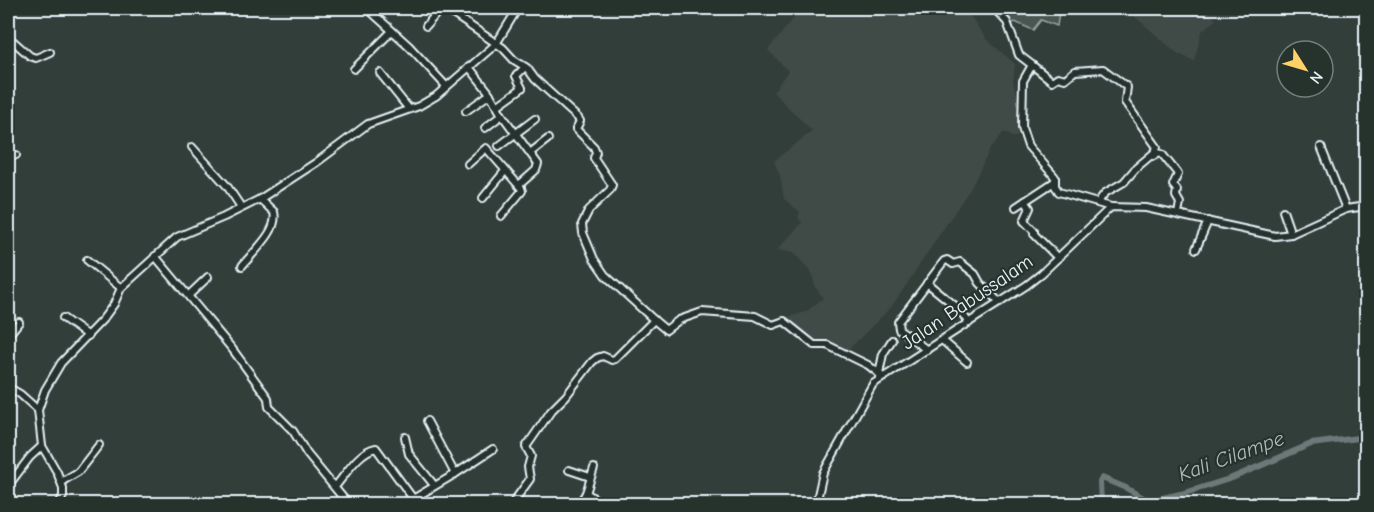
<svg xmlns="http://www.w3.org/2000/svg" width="1374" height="512" font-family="'Comic Neue',sans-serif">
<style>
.built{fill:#3f4b46}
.green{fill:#495651;stroke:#98a4a4;stroke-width:1.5}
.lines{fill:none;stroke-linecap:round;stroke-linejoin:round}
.canal{stroke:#6d7978;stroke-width:6}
.street-casing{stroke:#e8f1f8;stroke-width:10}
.street{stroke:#26332d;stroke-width:6}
.labels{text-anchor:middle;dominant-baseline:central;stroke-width:4.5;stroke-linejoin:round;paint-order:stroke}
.street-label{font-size:20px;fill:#e8f1f8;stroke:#26332d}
.water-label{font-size:21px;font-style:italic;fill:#b1bbbe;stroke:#26332d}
</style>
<rect width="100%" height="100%" fill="#323e39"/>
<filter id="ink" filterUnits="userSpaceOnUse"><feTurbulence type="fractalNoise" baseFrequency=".0167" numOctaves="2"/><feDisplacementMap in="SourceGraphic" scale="12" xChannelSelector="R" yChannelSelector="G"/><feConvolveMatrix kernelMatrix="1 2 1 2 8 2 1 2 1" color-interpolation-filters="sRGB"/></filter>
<g filter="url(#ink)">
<g class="built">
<path d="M802,8h12l8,8 10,-8h133l21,31 29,25 -2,18 7,22 -3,33h-5l-8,-5 -14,17 -18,37 -80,120 -47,47 -11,-8 -9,-3 -9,1 -31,-25 21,-6 17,-14 -8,-11 -3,-14 -18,-20 -17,-3 25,-27 -4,-6 2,-5 -16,-13 -4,-23 -6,-15 38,-30 -39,-39 15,-21 -20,-21z"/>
<path d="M1125,8h81l10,12 -14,11 -8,30 -17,-8z"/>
</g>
<path class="green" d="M993,8h62l4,4 -2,14 -16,-6 -8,10 -18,-8 -9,6 -3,-9z"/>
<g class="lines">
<path class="canal" d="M1101,504l-1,-22 2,-4 24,10 23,13 36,-8 47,-15 79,-34 55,-7"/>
<defs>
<g id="street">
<path d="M367,8l42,38 37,40"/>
<path d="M444,8l59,40 11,12 13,8 8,11 43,39 2,3 -4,8 18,18 2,5 -2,6 18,27 -2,5 -21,20 -7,14 1,9 11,26 11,16 49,45"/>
<path d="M994,8l13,14 12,33 13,10 -9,16 -1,47 6,18 27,31v9l4,6 52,15"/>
<path d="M426,26l15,-18"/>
<path d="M8,42l5,-1 17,15 6,2 14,-6"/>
<path d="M1032,65l20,16 6,-4 7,2 10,-8 28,-2 24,18 -2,15 32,45 -2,5 -19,16 -12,14 -19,11 -7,9"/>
<path d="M469,67l19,24 14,24 36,49 -2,6 -17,15"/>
<path d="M354,69l38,-38"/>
<path d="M380,73l29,36"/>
<path d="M497,106l25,-18 -6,-12 9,-9"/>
<path d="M466,111l24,-17"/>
<path d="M485,128l17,-13"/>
<path d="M499,146l36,-27"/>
<path d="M192,147l35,39 14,21"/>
<path d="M1321,147l25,62"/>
<path d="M530,153l18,-14"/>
<path d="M8,156l8,-1"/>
<path d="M1154,156l4,-3 4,1 16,20 -5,11 4,5 -1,6 4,7 -2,11"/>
<path d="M468,164l18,-16 35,40 1,3 -21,25"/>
<path d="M483,198l22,-27"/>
<path d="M1025,201l5,7 -6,13 10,10v3l24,24"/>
<path d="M1016,207l38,-25"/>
<path d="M1283,211l8,23"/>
<path d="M1196,249l12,-28"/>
<path d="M155,256l78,94 35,48 1,9 24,24 14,23 41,50"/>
<path d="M87,260l34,28"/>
<path d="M242,266c11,-14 37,-35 32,-54l-14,-13"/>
<path d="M927,283l32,26 10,14"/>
<path d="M189,295l19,-18"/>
<path d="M63,318l25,18"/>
<path d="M8,336l11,-14"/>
<path d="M942,340l25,22"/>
<path d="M927,350l-28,-21 -1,-7 46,-61 3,-1 6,4 7,-2 15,12 5,9 20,20"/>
<path d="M879,374l4,-20 9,-14"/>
<path d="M8,387l12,7 18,16"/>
<path d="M405,437l4,17 25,31"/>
<path d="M569,470l21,7"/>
<path d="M455,474l38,-25"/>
<path d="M61,482l17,-10 21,-27"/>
<path d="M8,486l22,-29 12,-11"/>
<path d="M335,487c11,-13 24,-36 41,-39l41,56"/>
<path d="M586,493l17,11"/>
<path d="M413,499l42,-25 -28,-53"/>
<path d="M59,504l4,-8v-8l-6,-16 -15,-26 -4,-36 7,-20 16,-27 42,-44 11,-15 7,-16 56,-51 47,-20 36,-18 57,-37 51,-38 51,-18 17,-10 60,-52 22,-36"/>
<path d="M512,504l18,-25 -2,-12 3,-11 -5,-9 25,-36 15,-15 26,-34 5,-4 6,-2 9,4 3,-1 39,-39 12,10 13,-10 23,-8 53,4 18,9 11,-4 30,24h13l41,20 14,11"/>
<path d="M579,504l7,-11 8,-25"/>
<path d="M816,504l7,-31 50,-89 154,-99 14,-11 70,-67 35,1 129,28 16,-2 55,-25 20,-3"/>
</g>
</defs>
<use href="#street" class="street-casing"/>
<use href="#street" class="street"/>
</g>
</g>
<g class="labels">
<g class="street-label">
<text transform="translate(967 302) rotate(-34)">Jalan Babussalam</text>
</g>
<g class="water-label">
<text transform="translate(1231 456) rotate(-20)">Kali Cilampe</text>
</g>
</g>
<rect width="1374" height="512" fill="none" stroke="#26332d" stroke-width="30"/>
<rect x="15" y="15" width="1344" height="482" fill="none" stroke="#e8f1f8" stroke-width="2" filter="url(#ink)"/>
<g transform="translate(1305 69) rotate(127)"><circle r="28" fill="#26332d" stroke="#747f7e" stroke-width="1.5"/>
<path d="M0-4.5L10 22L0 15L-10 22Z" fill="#ffd166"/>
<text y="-9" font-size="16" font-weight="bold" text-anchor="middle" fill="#e8f1f8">N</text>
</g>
</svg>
